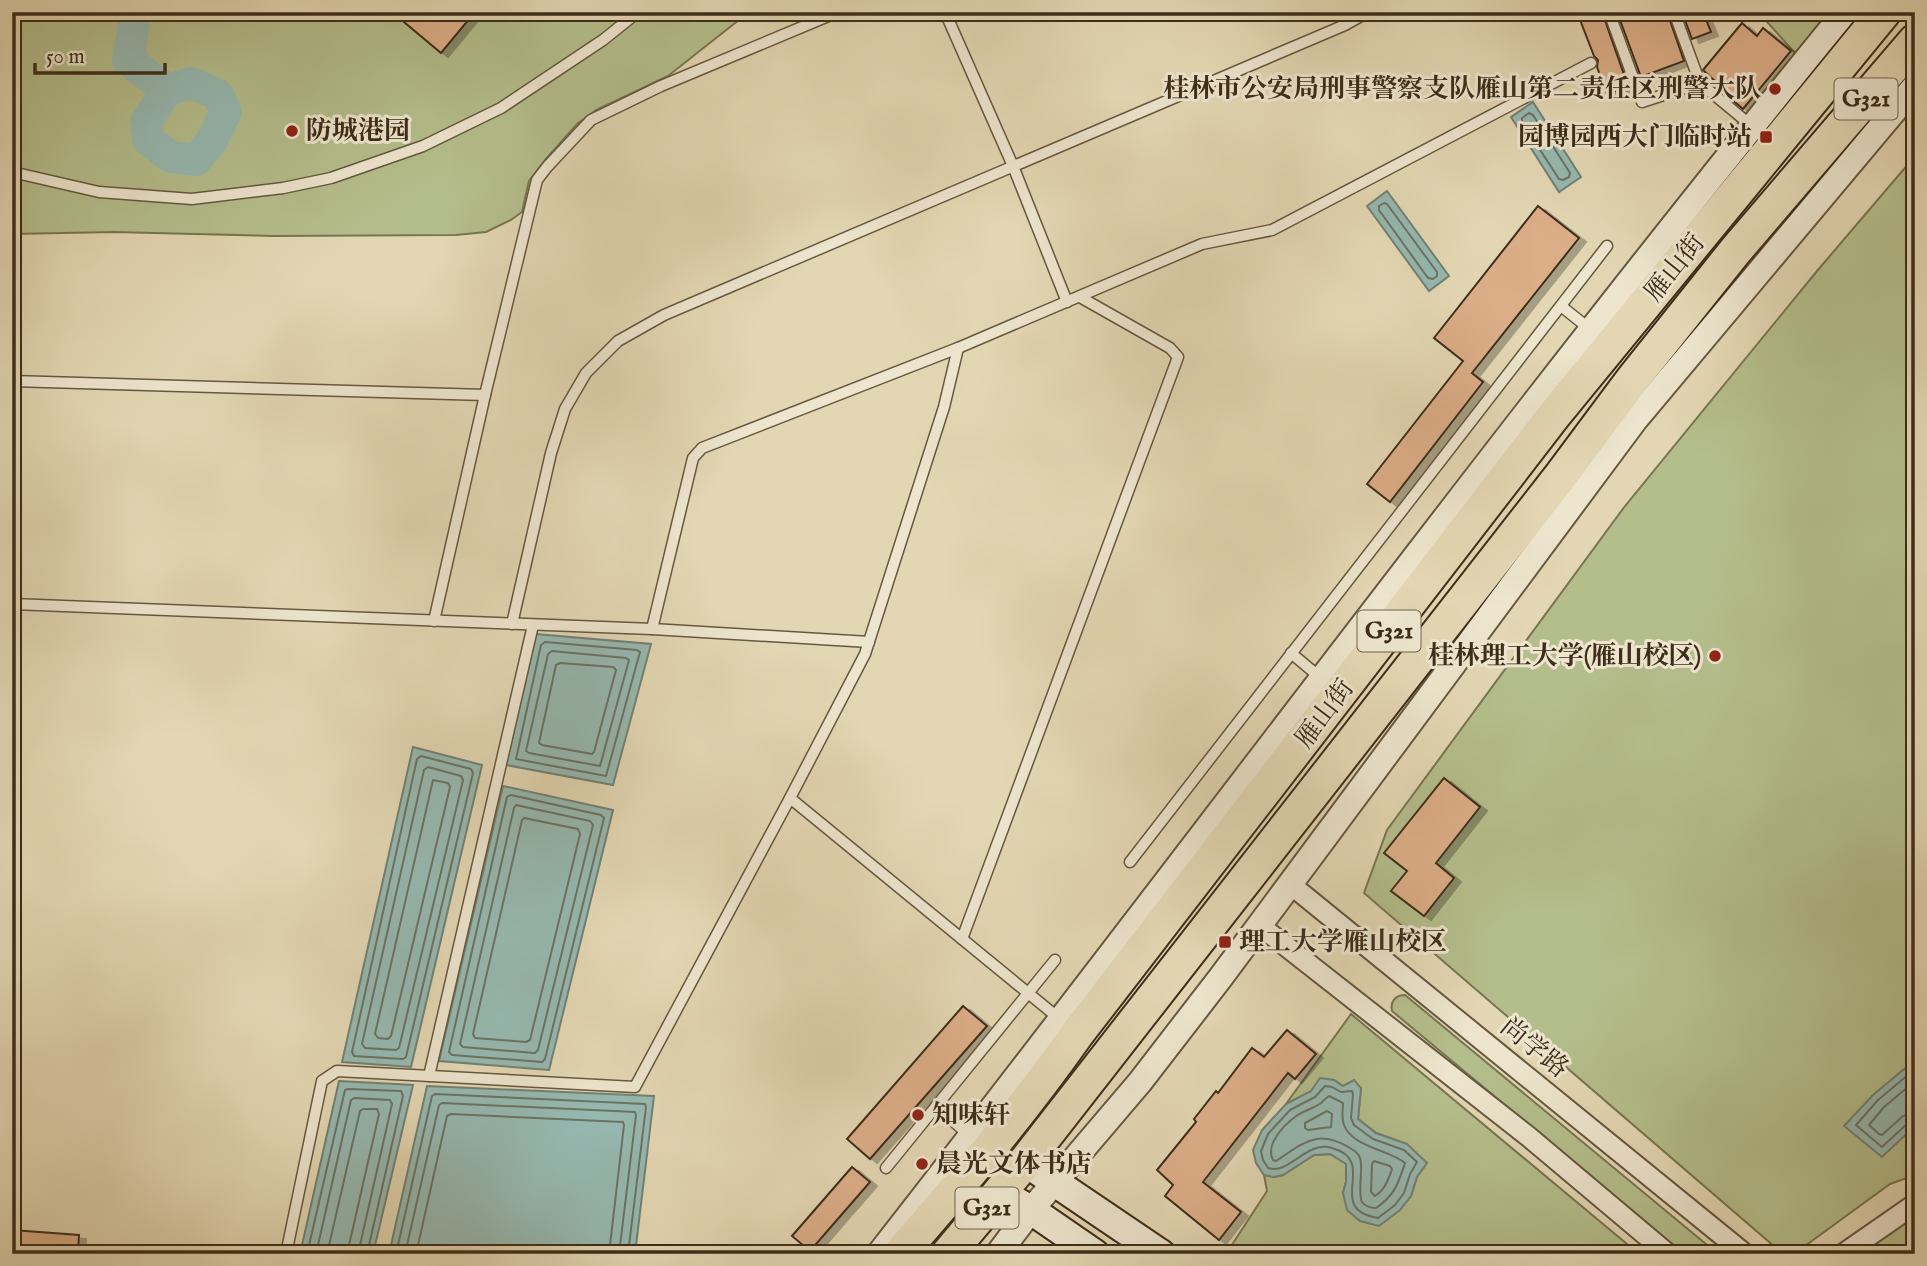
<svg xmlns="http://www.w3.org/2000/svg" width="1927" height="1266" font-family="'IM FELL English','Noto Serif SC',serif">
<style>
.green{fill:#b4be8c;stroke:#787653;stroke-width:2}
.water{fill:#96b9b1;stroke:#728175;stroke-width:2}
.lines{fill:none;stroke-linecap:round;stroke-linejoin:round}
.shore{stroke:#6a7366;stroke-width:2}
.river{stroke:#96b9b1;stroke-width:32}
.building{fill:#dcae88;stroke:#3d2d1a;stroke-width:2;filter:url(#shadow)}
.service-casing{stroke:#665840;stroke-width:13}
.minor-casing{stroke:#665840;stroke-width:23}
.tertiary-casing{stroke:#665840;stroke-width:28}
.secondary-casing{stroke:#3d2d1a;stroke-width:32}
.trunk-casing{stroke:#3d2d1a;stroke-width:37}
.service{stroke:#ede5ce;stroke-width:10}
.minor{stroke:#ede5ce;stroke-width:19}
.tertiary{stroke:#ede5ce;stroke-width:24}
.secondary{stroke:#ede5ce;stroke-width:28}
.trunk{stroke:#e3d7b3;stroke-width:33}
.poi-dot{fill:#8f2418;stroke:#ede5ce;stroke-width:2.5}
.labels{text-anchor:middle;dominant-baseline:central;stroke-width:6;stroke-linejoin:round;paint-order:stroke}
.shield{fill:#ede5ce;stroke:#726450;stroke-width:2}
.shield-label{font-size:24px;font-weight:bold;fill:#3d2d1a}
.poi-label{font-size:26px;font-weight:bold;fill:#3d2d1a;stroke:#ede5ce;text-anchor:start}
.street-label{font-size:26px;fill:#3d2d1a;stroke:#ede5ce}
</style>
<defs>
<filter id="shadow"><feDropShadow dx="7" dy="4" stdDeviation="0" flood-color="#0004"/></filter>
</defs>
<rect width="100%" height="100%" fill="#e3d7b3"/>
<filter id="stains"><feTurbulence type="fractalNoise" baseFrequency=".00286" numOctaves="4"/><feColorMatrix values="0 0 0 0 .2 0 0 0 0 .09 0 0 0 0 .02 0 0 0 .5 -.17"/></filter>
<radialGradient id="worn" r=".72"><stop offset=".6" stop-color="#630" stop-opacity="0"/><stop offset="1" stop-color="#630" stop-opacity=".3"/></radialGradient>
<g class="green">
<path d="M12,12h737l-81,64 -72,34 -19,14 -31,35 -17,22 -7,31 -11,8 -25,12 -30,3 -183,1 -159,-4 -102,2z"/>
<path d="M1758,12h72l-34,42z"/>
<path d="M1915,156v1019l-25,9 -96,70h-11l-419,-361 23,-63 238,-324 192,-235z"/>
<path d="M1405,995l313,259h-34l-292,-243c-2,-9 3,-16 13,-16z"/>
<path d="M1351,1014l288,240h-413l41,-63 -3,-16 10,2 9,-2 31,-20 16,-1 16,9v19l-3,11 68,3 6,-20 8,-10 -18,-22 -31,-11 -18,-14 3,-31 -18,-2 -9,-6 -48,24z"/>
<path d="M1915,1214v40h-59z"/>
</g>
<g class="water">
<path d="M1533,102l48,75 -22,15 -48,-75z"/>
<path d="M1387,191l62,85 -20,15 -62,-85z"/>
<path d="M536,634l115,10 -38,141 -107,-20z"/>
<path d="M413,747l69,18 -71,302 -69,-5z"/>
<path d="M503,786l110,24 -64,260 -110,-9z"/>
<path d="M1915,1060v66l-33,31 -38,-31 29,-31z"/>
<path d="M1320,1078l14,2 9,6 11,-6 7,8 -3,31 18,14 31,11 20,19 -10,14 -6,19 -11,14 -21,16 -19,-5 -13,-11 -4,-17 3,-11v-18l-16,-10 -16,1 -31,20 -9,2 -10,-2 -8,-12 -3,-13 9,-20 24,-26 25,-13z"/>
<path d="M339,1081l74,4 -40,169h-73z"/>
<path d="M427,1086l227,10 -19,158h-246z"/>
</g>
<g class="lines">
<g class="shore">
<path d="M1529,113l4,2 37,58 -1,4 -6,3 -4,-1 -37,-57v-4z"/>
<path d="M1384,203l3,1 50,68v4l-4,3 -5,-1 -49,-68v-4z"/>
<path d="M545,642l92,8 3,2 -34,124 -90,-17 25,-114z"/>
<path d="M552,651l74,7 3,2 -29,106 -71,-13 -3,-2 22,-97z"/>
<path d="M560,663l53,4 3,3 -22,82 -2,2 -50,-9 -3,-2 17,-78z"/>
<path d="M421,756l50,13 2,4 -67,284 -3,2 -49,-3 -2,-4 65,-293z"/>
<path d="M428,767l33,9 2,4 -64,268 -3,2 -31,-2 -3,-4 62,-274z"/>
<path d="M433,780l15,3 2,4 -59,249 -3,3 -10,-1 -3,-4z"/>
<path d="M511,795l90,20 3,3 -59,241 -3,3 -90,-7 -3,-3 58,-255z"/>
<path d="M516,805l74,16 3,4 -55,225 -3,3 -72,-6 -3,-3 54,-236z"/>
<path d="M524,818l54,11 2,5 -50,206 -4,2 -51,-4 -2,-4 49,-214z"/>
<path d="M1915,1069l-37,31 -22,25 26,22 26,-24 7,-1"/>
<path d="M1915,1081l-31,26 -15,18 10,9 3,1 21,-19 12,-3"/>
<path d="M1325,1086l7,1 9,5 11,-1 1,3 -2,24 3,7 19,14 31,11 13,12 -7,12 -6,19 -9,12 -17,13c-55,-9 2,-57 -46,-70 -26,-8 -42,27 -64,20l-5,-8 -2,-9 7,-17 22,-24 25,-13z"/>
<path d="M1329,1096l14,7c0,7 -2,15 1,22 8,22 46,25 61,38 -7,21 -10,32 -29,45 -5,0 -11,-2 -14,-6 -4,-6 0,-29 -1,-38 0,-8 -4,-12 -11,-16 -33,-20 -46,-5 -74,13l-3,-1c-8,-15 10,-34 22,-43 7,-6 18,-8 26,-14 2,-2 5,-5 8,-7z"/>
<path d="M1327,1111l5,3 -1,13 -23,3 -3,-2v-5z"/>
<path d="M1374,1161l16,5 2,3c-4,11 -7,21 -17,27l-4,-4 1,-28z"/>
<path d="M307,1254l38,-164 3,-1 53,2 2,5 -36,158"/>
<path d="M316,1254l35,-154 3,-2 36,2 2,4 -34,150"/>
<path d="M327,1254l33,-143 3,-2h14l2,5 -32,140"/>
<path d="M396,1254l36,-158 3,-2 210,10 1,3 -18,147"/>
<path d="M405,1254l34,-149 3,-2 193,9 1,3 -17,139"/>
<path d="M416,1254l31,-138 4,-2 172,8 1,3 -15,129"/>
</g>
<g class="river">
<path d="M136,12l-8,48 39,30"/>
<path d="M192,83l26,12 8,17 -15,30 -15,18 -25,-3 -23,-17 -2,-18 21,-32z"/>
</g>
</g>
<g class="building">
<path d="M392,12h83l-34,41z"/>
<path d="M1577,12h25l26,74 -21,8 -10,-27 1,-7 -4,-4z"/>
<path d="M1640,12h27l17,49 -43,16 -21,-57z"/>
<path d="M1682,12h21l8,20 -19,7z"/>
<path d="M1742,23l15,13 6,-8 28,23 -48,58 -27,-23 2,-2 -15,-14z"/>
<path d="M1538,206l41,32 -107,135 11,9 -93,120 -23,-18 96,-123 -29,-23z"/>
<path d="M1444,778l36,29 -44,56 18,15 -30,38 -33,-25 16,-20 -23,-18z"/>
<path d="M963,1006l24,20 -117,133 -23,-20z"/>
<path d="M1287,1030l29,24 -21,25 -7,-6 -85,109 38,30 -22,28 -54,-44 8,-11 -16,-15 39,-48 -2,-3 22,-28 2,2 34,-45 12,9z"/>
<path d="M852,1167l18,15 -60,69 -18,-15z"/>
<path d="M12,1230l67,5 -1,19h-66z"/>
</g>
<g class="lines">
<defs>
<g id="service">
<path d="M945,12l68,154 54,136"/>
<path d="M1609,12l33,90 58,-19"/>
<path d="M1674,12l26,71 53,44"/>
<path d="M12,172l87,20 93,7 91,-11 48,-10 92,-32 78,-38 102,-68 35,-28"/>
<path d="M1561,306l30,24"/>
<path d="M12,381l473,14"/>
<path d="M12,604l640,25"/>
<path d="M434,621l51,-226 52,-215 10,-13 44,-47 70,-34 177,-74"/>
<path d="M512,624l39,-171 14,-44 21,-36 32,-32 46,-26 681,-290 23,-13"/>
<path d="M869,642l-217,-13 41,-171 9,-10 256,-100 244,-104 70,-14 319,-167"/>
<path d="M1291,653l31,26"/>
<path d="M790,798l75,-144 79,-247 14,-59"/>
<path d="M1130,862l477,-616"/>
<path d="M962,939l216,-582 -8,-9 -90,-51"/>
<path d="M429,1076l104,-451"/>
<path d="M936,1106l34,30"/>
<path d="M886,1168l169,-208"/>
<path d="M286,1254l36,-173 15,-10 298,16 155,-289 271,222"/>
</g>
<g id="minor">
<path d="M1290,884l455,370"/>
<path d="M1259,925l270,212 139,117"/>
<path d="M1843,1254l72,-50"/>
</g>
<g id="tertiary">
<path d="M879,1254c323,-413 634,-836 966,-1242"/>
<path d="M998,1254l33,-44 109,-128 81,-105 414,-557 280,-334"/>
</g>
<g id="secondary">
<path d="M1025,1162l136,92"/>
<path d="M1001,1193l30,17 64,44"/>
</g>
<g id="trunk">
<path d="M900,1254c62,-71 123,-143 177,-220l478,-620 329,-402"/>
<path d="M948,1254l77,-92 534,-684 73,-98 104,-130 179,-209"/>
</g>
</defs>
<use href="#service" class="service-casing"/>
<use href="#minor" class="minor-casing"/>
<use href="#tertiary" class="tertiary-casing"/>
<use href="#secondary" class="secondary-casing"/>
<use href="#trunk" class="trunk-casing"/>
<use href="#service" class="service"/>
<use href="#minor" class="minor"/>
<use href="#tertiary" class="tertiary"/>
<use href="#secondary" class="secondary"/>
<use href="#trunk" class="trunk"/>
</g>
<g class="poi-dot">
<circle cx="1775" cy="89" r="7"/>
<circle cx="292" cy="131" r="7"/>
<rect x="1759" y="130" width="14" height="14" rx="3.5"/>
<circle cx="1715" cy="656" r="7"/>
<rect x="1218" y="935" width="14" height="14" rx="3.5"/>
<circle cx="918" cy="1115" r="7"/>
<circle cx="922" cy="1164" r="7"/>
</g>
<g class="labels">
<g class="shield">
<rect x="1834.5" y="78.5" width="63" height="41" rx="5"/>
<rect x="1357.5" y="610.5" width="63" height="41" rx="5"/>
<rect x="955.5" y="1187.5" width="63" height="41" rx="5"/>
</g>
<g class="shield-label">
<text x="1866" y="99">G321</text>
<text x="1389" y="631">G321</text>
<text x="987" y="1208">G321</text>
</g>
<g class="poi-label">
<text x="1761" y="89" text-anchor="end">桂林市公安局刑事警察支队雁山第二责任区刑警大队</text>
<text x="306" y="131">防城港园</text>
<text x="1752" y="137" text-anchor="end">园博园西大门临时站</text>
<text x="1701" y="656" text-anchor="end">桂林理工大学(雁山校区)</text>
<text x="1239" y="942">理工大学雁山校区</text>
<text x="932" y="1115">知味轩</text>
<text x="936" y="1164">晨光文体书店</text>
</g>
<g class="street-label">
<text transform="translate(1675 268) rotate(-51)">雁山街</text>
<text transform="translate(1325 714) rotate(-53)">雁山街</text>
<text transform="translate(1534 1048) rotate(39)">尚学路</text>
</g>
</g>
<rect width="1927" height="1266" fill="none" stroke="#e3d7b3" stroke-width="42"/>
<rect x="14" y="14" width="1899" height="1238" fill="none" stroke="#3d2d1a" stroke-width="3.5"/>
<rect x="21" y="21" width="1885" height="1224" fill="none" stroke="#3d2d1a" stroke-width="2"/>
<path d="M35 63v10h130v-10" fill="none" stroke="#3d2d1a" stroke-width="3.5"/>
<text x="46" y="63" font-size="21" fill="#3d2d1a" stroke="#ede5ce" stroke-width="5" paint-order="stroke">50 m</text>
<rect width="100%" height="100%" filter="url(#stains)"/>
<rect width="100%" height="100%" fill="url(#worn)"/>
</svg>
